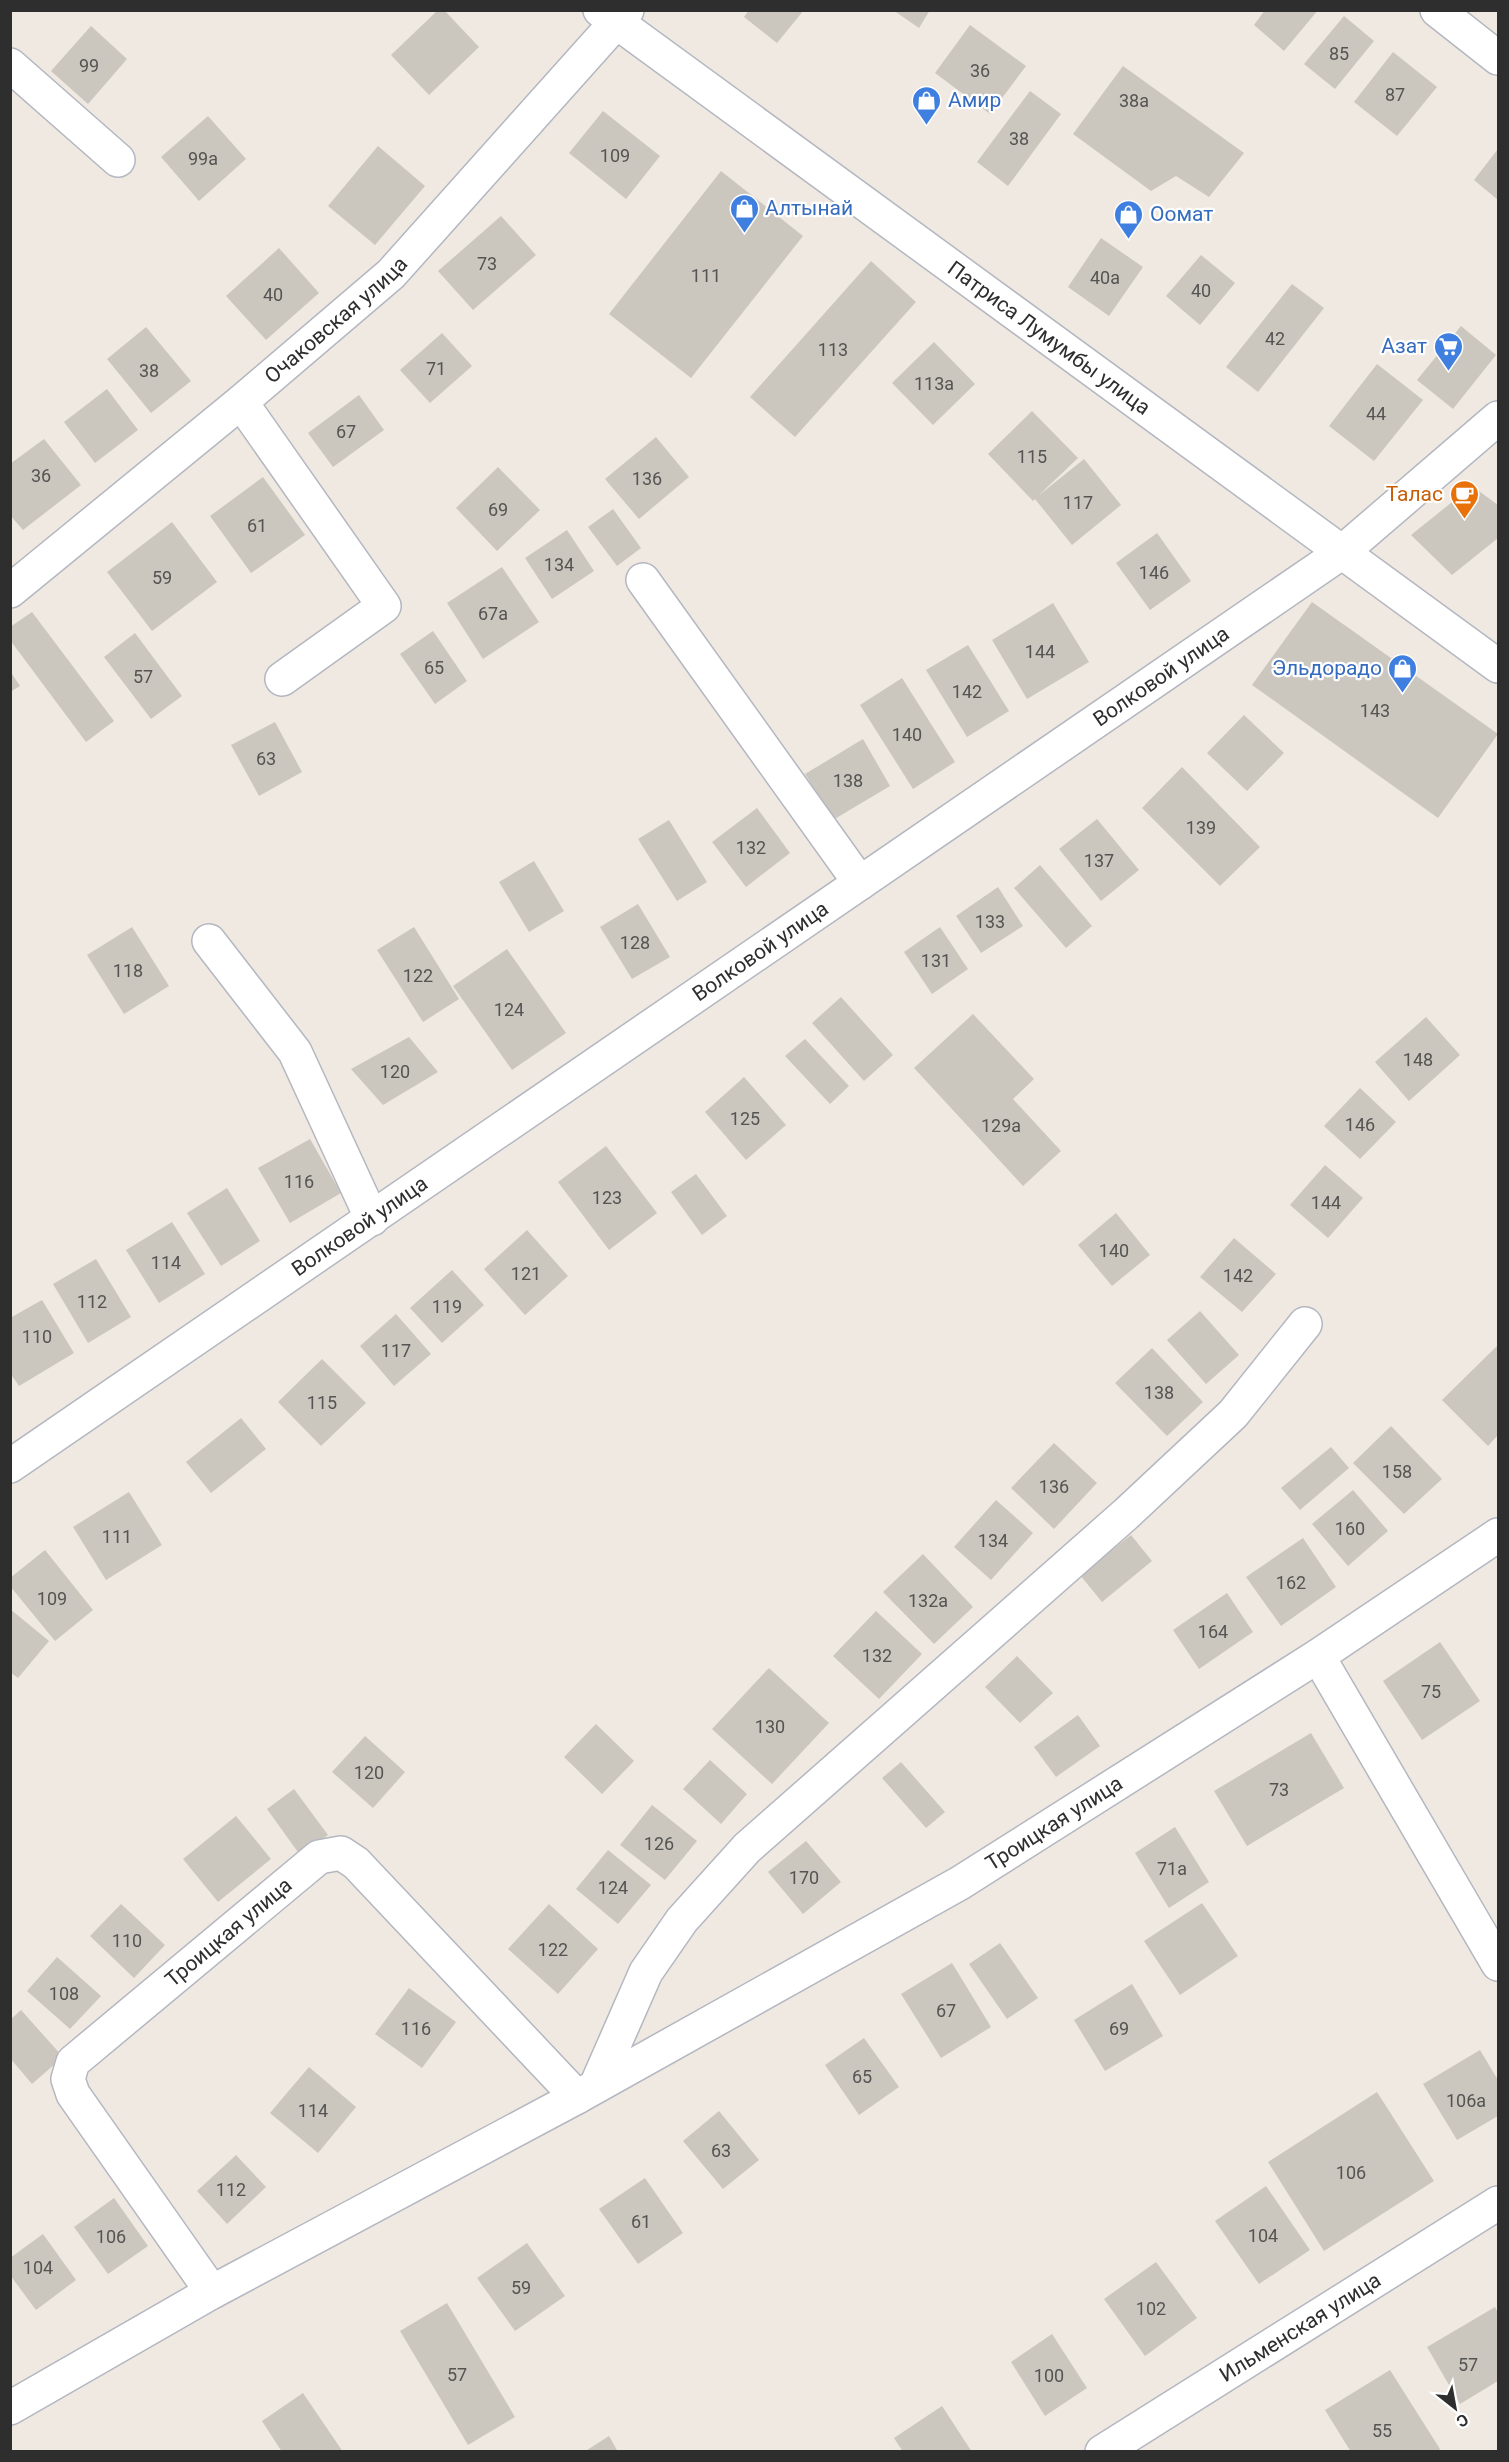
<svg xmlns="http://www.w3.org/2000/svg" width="1509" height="2462" font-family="Roboto,sans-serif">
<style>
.building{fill:#cbc7bf}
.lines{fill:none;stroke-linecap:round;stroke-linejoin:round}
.minor-casing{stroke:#b4b7c1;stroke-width:36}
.minor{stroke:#fff;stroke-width:33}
.labels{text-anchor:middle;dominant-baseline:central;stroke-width:4.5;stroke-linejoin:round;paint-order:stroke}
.number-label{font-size:18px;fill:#555452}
.shop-label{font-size:21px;fill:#366cbe;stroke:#fff;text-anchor:start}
.street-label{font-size:21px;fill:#2e2e2e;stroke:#fff}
.food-label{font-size:21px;fill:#c56008;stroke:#fff;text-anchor:end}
</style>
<rect width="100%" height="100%" fill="#efe9e1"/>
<g class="building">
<path d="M438,10h6l35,37 -50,48 -38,-40z"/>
<path d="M749,10h55l-27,33 -33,-26z"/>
<path d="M893,10h37l-11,18z"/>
<path d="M1265,10h53l-34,41 -30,-26z"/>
<path d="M1344,16l30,25 -39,48 -31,-25z"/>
<path d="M970,25l56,41 -36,48 -55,-41z"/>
<path d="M91,26l36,33 -39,45 -37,-33z"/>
<path d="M1393,52l44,35 -40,49 -43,-34z"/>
<path d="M1123,66l121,87 -35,44 -33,-21 -25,15 -78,-57z"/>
<path d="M1030,91l31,23 -53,72 -31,-24z"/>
<path d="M603,111l57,45 -34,43 -57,-46z"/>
<path d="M208,116l38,43 -47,42 -38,-44z"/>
<path d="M378,146l47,40 -50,59 -47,-39z"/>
<path d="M1498,149v51l-24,-20z"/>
<path d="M721,171l82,65 -112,142 -82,-64z"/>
<path d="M501,216l35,39 -63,55 -35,-39z"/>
<path d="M1101,238l42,29 -34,49 -41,-29z"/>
<path d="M279,248l40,45 -53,47 -40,-44z"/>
<path d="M1201,255l34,28 -35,42 -34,-29z"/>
<path d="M871,261l45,41 -121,135 -45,-40z"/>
<path d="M1292,284l32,24 -66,84 -32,-25z"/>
<path d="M1461,326l35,29 -43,54 -36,-29z"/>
<path d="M146,327l45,54 -40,32 -44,-54z"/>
<path d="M442,333l30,33 -42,37 -30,-33z"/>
<path d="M934,342l41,42 -42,41 -41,-42z"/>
<path d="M1377,364l46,36 -49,61 -45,-35z"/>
<path d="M107,389l31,41 -43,33 -31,-41z"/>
<path d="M359,395l25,35 -51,37 -25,-34z"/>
<path d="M1032,411l46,47 -40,38 46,-37 37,46 -49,40 -37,-46 -2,2 -45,-47z"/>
<path d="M656,437l33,40 -50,42 -34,-40z"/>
<path d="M44,439l37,46 -58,45 -13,-15v-51z"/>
<path d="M498,467l42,43 -43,41 -41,-43z"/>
<path d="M263,477l42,58 -54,38 -41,-57z"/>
<path d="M1472,486l26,19v33l-46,37 -41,-40z"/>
<path d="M613,509l28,39 -24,18 -29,-39z"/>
<path d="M172,522l45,60 -65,49 -45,-59z"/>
<path d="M567,530l27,41 -42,28 -27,-41z"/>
<path d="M1157,533l34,48 -41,29 -34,-47z"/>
<path d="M502,567l37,55 -56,37 -36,-56z"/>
<path d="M1312,602l186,132 -60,84 -186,-133z"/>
<path d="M1053,603l36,59 -62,37 -35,-59z"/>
<path d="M32,612l82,109 -28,21 -76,-102v-13z"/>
<path d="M433,631l34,50 -32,23 -35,-50z"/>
<path d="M135,633l47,63 -31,23 -47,-62z"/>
<path d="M968,645l41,66 -42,26 -41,-67z"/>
<path d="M10,671l10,15 -10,6z"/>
<path d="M902,678l53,84 -42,27 -53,-84z"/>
<path d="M1244,715l40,38 -37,38 -40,-38z"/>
<path d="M275,722l27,50 -43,24 -28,-51z"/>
<path d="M863,739l27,47 -57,34 -28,-46z"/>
<path d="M1182,767l78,80 -40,39 -78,-78z"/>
<path d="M757,808l33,45 -44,34 -34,-45z"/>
<path d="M1097,819l42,51 -38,31 -42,-52z"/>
<path d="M669,820l38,62 -30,19 -39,-62z"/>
<path d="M534,861l30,50 -35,21 -30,-50z"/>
<path d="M1040,865l52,61 -26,22 -52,-60z"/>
<path d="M998,887l25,39 -42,27 -25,-37z"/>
<path d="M638,904l32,53 -38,22 -32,-52z"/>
<path d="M132,927l37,59 -45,28 -37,-59z"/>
<path d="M414,927l45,72 -36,23 -46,-72z"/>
<path d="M940,927l28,42 -36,25 -28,-42z"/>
<path d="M507,949l59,84 -54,37 -59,-84z"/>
<path d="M841,997l52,58 -29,26 -52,-58z"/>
<path d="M973,1014l61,65 -21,20 48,52 -38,35 -109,-118z"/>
<path d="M1426,1017l34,38 -51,46 -34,-39z"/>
<path d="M409,1037l29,35 -55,33 -32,-36z"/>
<path d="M805,1039l44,47 -19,18 -45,-48z"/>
<path d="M744,1077l42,48 -40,35 -41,-48z"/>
<path d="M1360,1088l36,34 -36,37 -36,-33z"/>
<path d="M310,1139l31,54 -51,30 -32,-55z"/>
<path d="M606,1146l51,67 -48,37 -51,-68z"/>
<path d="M1325,1165l38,33 -35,40 -38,-33z"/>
<path d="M696,1174l31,42 -25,19 -31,-43z"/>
<path d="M227,1188l33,53 -39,25 -34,-53z"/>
<path d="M1116,1213l34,42 -38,31 -34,-41z"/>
<path d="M172,1222l33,52 -46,29 -33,-53z"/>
<path d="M527,1230l41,46 -43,39 -41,-46z"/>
<path d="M1234,1238l42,36 -34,38 -42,-35z"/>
<path d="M96,1259l35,58 -43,26 -35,-59z"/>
<path d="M452,1270l32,35 -42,38 -32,-35z"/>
<path d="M42,1300l32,53 -55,33 -9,-13v-55z"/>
<path d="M1200,1311l39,44 -33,29 -39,-44z"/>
<path d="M396,1314l35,40 -37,32 -34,-40z"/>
<path d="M1498,1345v90l-10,11 -46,-46z"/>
<path d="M1152,1348l51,54 -36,34 -52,-53z"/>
<path d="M322,1359l44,44 -45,43 -43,-44z"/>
<path d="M241,1418l25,31 -55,44 -25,-31z"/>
<path d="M1391,1426l51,53 -38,35 -51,-51z"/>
<path d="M1054,1443l43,40 -43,46 -43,-41z"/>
<path d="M1331,1447l18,21 -49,42 -19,-22z"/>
<path d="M1353,1490l35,41 -40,35 -36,-42z"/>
<path d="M129,1492l33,53 -56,35 -33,-53z"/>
<path d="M996,1500l37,33 -42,47 -37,-33z"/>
<path d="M1131,1535l21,26 -50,41 -22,-27z"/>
<path d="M1303,1538l33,49 -55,39 -35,-49z"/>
<path d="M45,1550l48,60 -38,31 -45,-55v-8z"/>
<path d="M923,1554l50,53 -39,37 -51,-52z"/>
<path d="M1227,1593l26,39 -54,37 -26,-39z"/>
<path d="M10,1609l39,32 -31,37 -8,-6z"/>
<path d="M876,1611l46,43 -43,45 -46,-43z"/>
<path d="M1440,1642l40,59 -58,39 -39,-59z"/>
<path d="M1017,1656l36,37 -33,30 -35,-36z"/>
<path d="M769,1668l60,55 -57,61 -60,-55z"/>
<path d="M1078,1715l22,31 -44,31 -22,-30z"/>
<path d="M596,1724l38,37 -32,33 -38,-37z"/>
<path d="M1311,1733l33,55 -97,58 -33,-55z"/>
<path d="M365,1736l40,36 -32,36 -41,-36z"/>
<path d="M710,1760l37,34 -26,30 -38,-35z"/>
<path d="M901,1762l44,50 -19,16 -44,-50z"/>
<path d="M294,1789l34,46 -28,20 -33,-46z"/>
<path d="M652,1805l45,36 -32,39 -45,-35z"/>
<path d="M236,1816l35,43 -53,43 -35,-43z"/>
<path d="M1175,1827l34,55 -40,26 -34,-55z"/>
<path d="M806,1841l35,41 -38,32 -35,-42z"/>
<path d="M608,1850l43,35 -33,39 -42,-35z"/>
<path d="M1202,1903l36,53 -58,39 -36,-54z"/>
<path d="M121,1904l44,41 -31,33 -44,-42z"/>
<path d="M549,1904l49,45 -40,45 -50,-45z"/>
<path d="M1000,1943l38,55 -31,21 -38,-55z"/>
<path d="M57,1957l44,39 -31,33 -43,-38z"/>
<path d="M952,1963l39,64 -50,31 -40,-64z"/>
<path d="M1132,1984l31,52 -58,35 -31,-51z"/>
<path d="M409,1988l47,34 -34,46 -47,-34z"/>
<path d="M21,2010l42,47 -31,27 -22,-26v-38z"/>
<path d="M864,2038l35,49 -40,28 -34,-50z"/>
<path d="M1480,2050l18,30v36l-41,24 -34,-56z"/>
<path d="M309,2067l47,40 -38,46 -48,-40z"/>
<path d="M1377,2092l57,89 -110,70 -56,-89z"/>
<path d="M719,2111l40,49 -36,29 -40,-48z"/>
<path d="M236,2155l30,32 -39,37 -30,-33z"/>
<path d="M645,2178l38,55 -45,31 -39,-55z"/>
<path d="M1266,2186l44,64 -51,34 -44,-63z"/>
<path d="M114,2198l34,48 -40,28 -34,-47z"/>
<path d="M43,2234l33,46 -40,30 -26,-35v-17z"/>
<path d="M527,2243l38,53 -50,35 -38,-53z"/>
<path d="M1156,2262l41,56 -52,38 -41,-57z"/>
<path d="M447,2303l68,114 -47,28 -68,-114z"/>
<path d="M1495,2307l3,6v68l-38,23 -33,-57z"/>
<path d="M1052,2334l35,54 -42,28 -34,-54z"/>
<path d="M1390,2370l50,79 -4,3h-85l-26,-42z"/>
<path d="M303,2393l40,59h-61l-20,-31z"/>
<path d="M942,2406l30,46h-69l-9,-14z"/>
<path d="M609,2436l9,16h-34z"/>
</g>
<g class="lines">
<defs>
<g id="minor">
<path id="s1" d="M600,10l898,656"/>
<path d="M1437,10l61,48"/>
<path d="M10,65l108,95"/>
<path d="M241,402l143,204 -102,73"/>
<path d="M643,580l217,303"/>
<path id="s2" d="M10,591l231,-189 150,-128 236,-264"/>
<path d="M209,941l86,111 77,167"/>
<path id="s3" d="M10,1466l1331,-913 157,-135"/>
<path d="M1318,1656l180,308"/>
<path d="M596,2086l50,-114 36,-52 65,-72 379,-334 107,-100 72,-90"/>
<path id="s4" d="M212,2292l-139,-198 -5,-15 5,-17 246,-205 22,-4 15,10 221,234"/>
<path id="s5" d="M10,2408l202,-116 365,-195 383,-214 358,-227 180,-121"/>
<path id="s6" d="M1102,2452l396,-249"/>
</g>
</defs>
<use href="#minor" class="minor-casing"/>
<use href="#minor" class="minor"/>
</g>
<defs>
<symbol id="shop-pin" viewBox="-11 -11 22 30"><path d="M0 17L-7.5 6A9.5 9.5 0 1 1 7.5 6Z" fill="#3f7fe0" stroke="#fff"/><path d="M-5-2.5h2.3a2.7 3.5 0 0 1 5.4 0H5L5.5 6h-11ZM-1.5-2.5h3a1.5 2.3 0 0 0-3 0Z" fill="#fff"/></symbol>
<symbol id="supermarket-pin" viewBox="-11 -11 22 30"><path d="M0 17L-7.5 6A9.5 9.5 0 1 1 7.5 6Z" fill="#3f7fe0" stroke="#fff"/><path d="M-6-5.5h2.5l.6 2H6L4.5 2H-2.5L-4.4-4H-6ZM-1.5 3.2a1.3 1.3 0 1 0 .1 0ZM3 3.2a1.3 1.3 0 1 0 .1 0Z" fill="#fff"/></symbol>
<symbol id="cafe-pin" viewBox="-11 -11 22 30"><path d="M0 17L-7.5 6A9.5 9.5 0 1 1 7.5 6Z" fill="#e8710a" stroke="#fff"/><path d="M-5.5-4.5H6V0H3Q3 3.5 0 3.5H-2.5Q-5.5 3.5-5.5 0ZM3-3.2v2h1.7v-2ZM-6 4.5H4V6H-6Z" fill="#fff"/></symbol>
</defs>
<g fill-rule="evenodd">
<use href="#shop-pin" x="910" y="84" width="33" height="45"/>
<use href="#shop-pin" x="728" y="192" width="33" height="45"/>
<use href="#shop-pin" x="1112" y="198" width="33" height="45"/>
<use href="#supermarket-pin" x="1432" y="330" width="33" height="45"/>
<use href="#cafe-pin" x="1448" y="478" width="33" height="45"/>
<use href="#shop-pin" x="1386" y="652" width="33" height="45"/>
</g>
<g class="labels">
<g class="number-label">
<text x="1339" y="53">85</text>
<text x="89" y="65">99</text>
<text x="980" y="70">36</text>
<text x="1395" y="94">87</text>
<text x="1134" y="100">38а</text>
<text x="1019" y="138">38</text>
<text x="615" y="155">109</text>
<text x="203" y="158">99а</text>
<text x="487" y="263">73</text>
<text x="706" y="275">111</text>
<text x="1105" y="277">40а</text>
<text x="1201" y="290">40</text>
<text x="273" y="294">40</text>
<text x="1275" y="338">42</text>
<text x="833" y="349">113</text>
<text x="436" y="368">71</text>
<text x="149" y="370">38</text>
<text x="934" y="383">113а</text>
<text x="1376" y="413">44</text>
<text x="346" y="431">67</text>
<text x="1032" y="456">115</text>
<text x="41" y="475">36</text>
<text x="647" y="478">136</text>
<text x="1078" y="502">117</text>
<text x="498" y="509">69</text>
<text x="257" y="525">61</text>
<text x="559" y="564">134</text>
<text x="1154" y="572">146</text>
<text x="162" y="577">59</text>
<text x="493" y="613">67а</text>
<text x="1040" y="651">144</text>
<text x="434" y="667">65</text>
<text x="143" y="676">57</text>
<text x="967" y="691">142</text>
<text x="1375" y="710">143</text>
<text x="907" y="734">140</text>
<text x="266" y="758">63</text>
<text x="848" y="780">138</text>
<text x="1201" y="827">139</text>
<text x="751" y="847">132</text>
<text x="1099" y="860">137</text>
<text x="990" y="921">133</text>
<text x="635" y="942">128</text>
<text x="936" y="960">131</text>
<text x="128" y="970">118</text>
<text x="418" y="975">122</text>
<text x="509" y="1009">124</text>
<text x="1418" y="1059">148</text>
<text x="395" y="1071">120</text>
<text x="745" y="1118">125</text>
<text x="1360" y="1124">146</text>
<text x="1001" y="1125">129а</text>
<text x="299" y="1181">116</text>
<text x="607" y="1197">123</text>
<text x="1326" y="1202">144</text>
<text x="1114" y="1250">140</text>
<text x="166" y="1262">114</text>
<text x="526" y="1273">121</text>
<text x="1238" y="1275">142</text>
<text x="92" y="1301">112</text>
<text x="447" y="1306">119</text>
<text x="37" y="1336">110</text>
<text x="396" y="1350">117</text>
<text x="1159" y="1392">138</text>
<text x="322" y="1402">115</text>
<text x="1397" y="1471">158</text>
<text x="1054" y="1486">136</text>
<text x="1350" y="1528">160</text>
<text x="117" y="1536">111</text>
<text x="993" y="1540">134</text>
<text x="1291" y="1582">162</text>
<text x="52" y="1598">109</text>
<text x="928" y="1600">132а</text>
<text x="1213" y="1631">164</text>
<text x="877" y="1655">132</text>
<text x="1431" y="1691">75</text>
<text x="770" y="1726">130</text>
<text x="369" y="1772">120</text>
<text x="1279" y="1789">73</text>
<text x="659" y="1843">126</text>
<text x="1172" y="1868">71а</text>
<text x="804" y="1877">170</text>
<text x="613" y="1887">124</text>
<text x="127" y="1940">110</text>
<text x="553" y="1949">122</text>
<text x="64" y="1993">108</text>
<text x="946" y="2010">67</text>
<text x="416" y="2028">116</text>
<text x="1119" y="2028">69</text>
<text x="862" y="2076">65</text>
<text x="1466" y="2100">106а</text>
<text x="313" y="2110">114</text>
<text x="721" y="2150">63</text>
<text x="1351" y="2172">106</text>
<text x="231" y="2189">112</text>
<text x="641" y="2221">61</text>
<text x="1263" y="2235">104</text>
<text x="111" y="2236">106</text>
<text x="38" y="2267">104</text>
<text x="521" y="2287">59</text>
<text x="1151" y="2308">102</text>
<text x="1468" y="2364">57</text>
<text x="457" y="2374">57</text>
<text x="1049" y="2375">100</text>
<text x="1382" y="2430">55</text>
</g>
<g class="shop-label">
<text x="948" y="100">Амир</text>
<text x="765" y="208">Алтынай</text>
<text x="1150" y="214">Оомат</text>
<text x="1427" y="346" text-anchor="end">Азат</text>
<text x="1382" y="668" text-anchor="end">Эльдорадо</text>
</g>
<g class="street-label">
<text stroke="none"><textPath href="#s2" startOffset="424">Очаковская улица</textPath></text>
<text stroke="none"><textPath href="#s1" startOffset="556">Патриса Лумумбы улица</textPath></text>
<text stroke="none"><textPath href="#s3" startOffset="1396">Волковой улица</textPath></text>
<text stroke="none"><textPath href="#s3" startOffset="910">Волковой улица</textPath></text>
<text stroke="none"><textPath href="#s3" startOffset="424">Волковой улица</textPath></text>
<text stroke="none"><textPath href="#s5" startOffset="1197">Троицкая улица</textPath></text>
<text stroke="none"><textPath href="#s4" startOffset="478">Троицкая улица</textPath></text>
<text stroke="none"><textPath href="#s6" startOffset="234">Ильменская улица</textPath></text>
</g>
<g class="food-label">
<text x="1443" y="494">Талас</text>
</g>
</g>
<rect width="1509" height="2462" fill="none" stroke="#2e2e2e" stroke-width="24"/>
<g transform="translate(1455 2408) rotate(149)" stroke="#ffffff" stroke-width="4.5" paint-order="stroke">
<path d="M0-4.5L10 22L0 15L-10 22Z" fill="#2e2e2e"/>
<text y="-9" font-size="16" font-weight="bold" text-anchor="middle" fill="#2e2e2e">С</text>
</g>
</svg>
